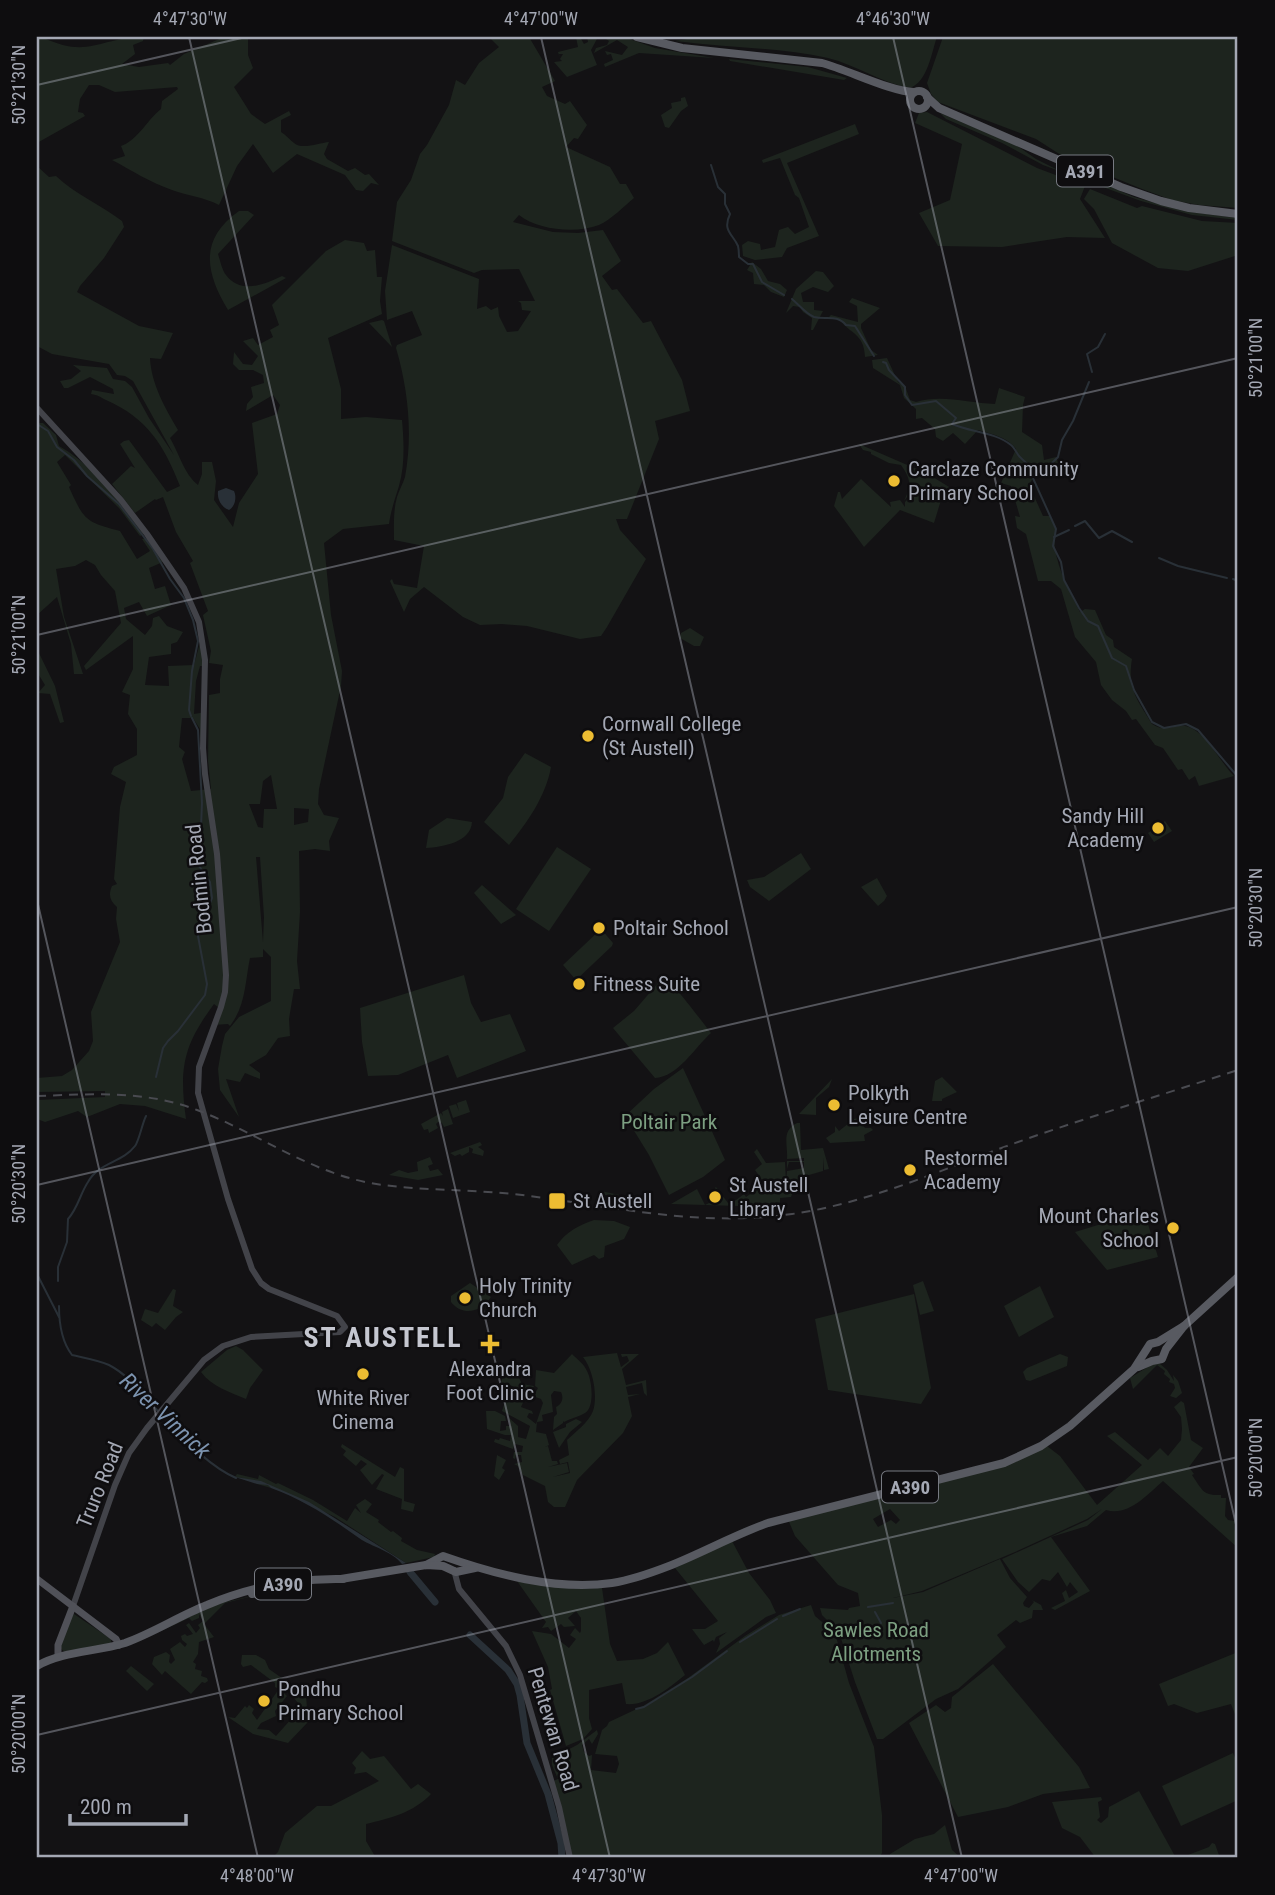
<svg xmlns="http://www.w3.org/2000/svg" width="1275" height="1895" font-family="'Roboto Condensed',sans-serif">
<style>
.green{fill:#1d241e;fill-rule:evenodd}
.water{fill:#293037}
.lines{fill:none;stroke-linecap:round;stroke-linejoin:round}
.stream{stroke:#293037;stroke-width:2}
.river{stroke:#293037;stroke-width:7}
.secondary{stroke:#424349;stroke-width:6}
.primary{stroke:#505158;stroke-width:7}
.trunk{stroke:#585a61;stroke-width:8}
.rail{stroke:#494a50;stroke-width:2;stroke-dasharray:9 7;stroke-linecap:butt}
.ticks{fill:none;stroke:#a4a8b4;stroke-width:2;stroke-opacity:0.45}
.poi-dot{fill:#ecbc32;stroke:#0e0d0f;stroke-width:2.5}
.labels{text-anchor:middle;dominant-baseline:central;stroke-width:5;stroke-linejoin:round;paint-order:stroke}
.shield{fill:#0e0d0f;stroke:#777a82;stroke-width:2}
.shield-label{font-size:19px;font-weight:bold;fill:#a4a8b4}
.poi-label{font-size:21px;fill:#a4a8b4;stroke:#0e0d0f;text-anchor:start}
.street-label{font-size:21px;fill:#a4a8b4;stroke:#0e0d0f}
.park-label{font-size:21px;fill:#7c9f81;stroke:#0e0d0f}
.water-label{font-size:23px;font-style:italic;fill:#7c93af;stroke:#0e0d0f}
.district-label{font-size:28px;font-weight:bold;letter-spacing:2px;fill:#c5c7d0;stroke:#0e0d0f}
.neatline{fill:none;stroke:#a4a8b4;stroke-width:2.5}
.ticks-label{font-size:18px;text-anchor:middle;fill:#a4a8b4}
</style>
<rect width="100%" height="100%" fill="#131214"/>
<g class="green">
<path d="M42,37c47,23 57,0 102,0l-1,4 -10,4 2,9 -13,10 17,3 29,-4 2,2 14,-11 40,-17h24v18l5,13 -19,19 17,27 14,10 24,-13 2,4 -10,5v12c6,4 8,7 13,11 8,7 25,0 35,-1l-5,12 3,5 21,12 7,-3 10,7 4,-1 10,11 -8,-2 -8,8 -7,-1 -11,-15 -48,-21 -24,19 -20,-29 -16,22 -18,39c-15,-8 -31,-9 -47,-15 -21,-7 -41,-20 -60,-30l13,-4 -4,-10c17,-6 26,-26 40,-37l1,-8 16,-12 -1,-2 -62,5 -16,-7h-10l-9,14 -2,13 5,1 2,3 -48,27v-105z"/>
<path d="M489,37h40l26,44 -13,6 5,9 18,8 5,-3 17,24 -9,14 -4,-1 -8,9 44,20 10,17h6l8,14c-10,8 -23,22 -35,27 -23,9 -61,5 -80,-10l-6,7 40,10 25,1 25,-3 18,31 -19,15 10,14 5,-1 26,34 8,-2 31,59 8,31 -35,10 4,18 -32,80h-11l4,11 26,29 -39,68 -6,9 -21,3 -53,-13 -25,-2 -22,1 -17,-8 -39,-30 -14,12 -6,13 -14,-31 2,-2 2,5 23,4 7,-42 -30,-6c0,-14 -1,-29 3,-43 2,-7 6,-13 8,-20 8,-43 3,-88 -9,-129l1,-3 25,-10 -10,-24 -25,9 -2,-29 7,-46 87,34 -2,30 9,-3 5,4 7,-3 1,9 8,16 11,-1 13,-20 -9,-1 -1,-7 -3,-2h17l-16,-32 -37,1 -8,3 -82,-32 5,-39 14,-22 9,-26 7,-9 22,-40 7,-25 9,5 14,-22 20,-16z"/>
<path d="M576,37h4l4,7 4,-2 -1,-5 7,2 4,-2 -7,13 6,15 -30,12 -13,-15 8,-1 -2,-2 3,-5h-4l1,4 -2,-6 20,-5z"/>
<path d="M603,37h21l31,11 59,10 -75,-5 -34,14 -1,-3 9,-4 -2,-6 -4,1 -2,-4 17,4 6,-8 -11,-7 -23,13 2,-5 11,-3 2,-4z"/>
<path d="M680,37h257c-6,17 -9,44 -27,51 -28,-5 -54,-23 -82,-30 -50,-11 -102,-10 -153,-17l12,-2z"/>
<path d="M943,37h295v171l-39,-3 -27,-5 -30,-11 -78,-32 -28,-18 -98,-37 -7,-8 -4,-11z"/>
<path d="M729,59l79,8 39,11 -3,2 -114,-19z"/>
<path d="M685,97l3,9 -7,5 -12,17 -4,-1 -4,-12 11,-7 -1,-5 10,-2v-3z"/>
<path d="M927,112l110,56 48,18 -5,13 25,39 -38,-1 -65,10 -64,-1 -19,-33 31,-13 12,-56 -47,-21 4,-10z"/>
<path d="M940,113l76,32 20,14 20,10 39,11 39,17 50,14 54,7v2l-46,-5 -51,-14 -98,-36 -41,-22 -56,-24z"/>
<path d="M855,124l4,10 -72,29 32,73 -32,12 -5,9 -27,3 -12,-4 -1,-11 6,-4 12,3 1,6 14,-3 4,-17 9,-3 7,7 14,-7 -10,-29 -4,-3 -15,-37 -17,5 -1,-3z"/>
<path d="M37,166l12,11 7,-1c19,18 45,29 66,45l2,6 -20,31 -24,28 -3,6 62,34 34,7 -12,26 -11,-1c1,25 15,50 28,72l-8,8c9,15 14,36 28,47l4,-11v-12h10l4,19 -2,19 19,27 6,-24 19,-29 -6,-51 25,-9 3,-9 -7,-10 -27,16 1,-7 6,-7 -2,-10 13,-4 -1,-8 -10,-5h-14l-6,-6 1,-12 9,12 9,1 6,-9 -15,-15 10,-3 5,7 15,-8 -3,-7 9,-5 -7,-20 54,-54 19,-11 19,3 3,8 8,-1 2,27h5l-2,24 2,13 -54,24 13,51v30l25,-2 36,3c2,22 3,45 -3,66 -4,13 -8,24 -10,38l-46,5 -19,14 7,72 11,56 -1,15 -22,103 -1,15 6,11 15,3 -10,23 1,10 -15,-2 -16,2 1,61 -3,49 3,28h-6l-5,30 1,17 -12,2 -12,17 -17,10 11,8v6l-15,-6 -5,9 -14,-3 13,38 -19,-27 -2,-21 4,-23 3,-12 14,-17 32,-16v-44l-8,-8v8l-13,1c-5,24 -4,47 -20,68l-2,-2 -15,1 6,-17 -5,-4c-31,42 -35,64 -28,115l-41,-13 -25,-2 -33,13 -9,-6 -33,11 -8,-3v-19l68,-3v-6l-68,1v-14l25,-2 10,-6 17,-19 4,-10 -2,-29 29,-70 -4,-23 1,-12c-7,-6 -9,-12 -5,-21l5,-2 -3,-5 6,-72 6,-25 -15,-8 3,-7 23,-12v-26l-9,-15 2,-19 -8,-3 11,-23v-33l-47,34 -2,-4 37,-43 -6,-32 -14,-16 -6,-10 -9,-5 -11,6 -19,3 8,48 19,57h-9l-3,-30 -14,-47 -20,18v-192h6l13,12 3,11c36,20 61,56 85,88l-4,2 -21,-28 -54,-53 -8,7 14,23 -2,2c15,33 16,35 51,44l17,28 13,-8 -8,-12 5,-1 16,24 -14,6 6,21 10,-3 6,19 -24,11 -8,-14 -15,6 2,11 19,16 7,-9 1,-8 6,-2 8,10 16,6 -6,10 -6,2v10l-22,3 -4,28 24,1 -1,-20 26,-1 6,-22 5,23h-5l-4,15 -2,33 12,-2 -2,29 -4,-2v-10l-7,-11h-11l-3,29 6,5 -3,7 9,32 20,-2 -3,-28 1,-66 11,-2v-14l3,-14 -14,-2 2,-12 -8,-36 5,-4 -18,-48 3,-2 -17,-29 -13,-35 -7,3 -1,-1 -20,14 -23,-29 19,-18 4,2 -15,-24 4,-3 5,-1 38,52 13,-6c-16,-41 -33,-68 -74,-86 -6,-3 -8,-5 -15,-6l1,-4 22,4 -1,-5 -23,-12 -22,11h-4l-4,-7 11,-2 10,-8 -8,-6 34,3 6,11 12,2 7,6 17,31 25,37 -41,-74 -8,-5 -8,-1 -8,-11 -57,-10 -15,-8zM271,775l6,34h-13l-1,19 -5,-1 -9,-23h11l3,-23zM294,808l15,1 -1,13 -14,3zM256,857h4l4,60 -1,25z"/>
<path d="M1090,189l47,19 5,-2 60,15 36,2v32l-50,16 -30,-3 -46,-25 -18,-34 -10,-10z"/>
<path d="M239,211h9l6,4 -36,39c2,6 4,16 8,21 15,20 39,9 56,1l4,2 -58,32c-22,-37 -30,-70 11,-99z"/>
<path d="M752,262l9,7 7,12 12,3 7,6 -3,7 -13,-5 -7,-7 -10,-1 -1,-11 -6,-3z"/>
<path d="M816,271l7,1 11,14 -6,6 -15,-5 -12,6 2,9h11v8l9,1 -10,19h-2l1,-12 -9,-6 -3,-5 -7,-1 -7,7 10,-24z"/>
<path d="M852,298l28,10 -19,16v4l10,22 7,5 -13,2c-1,-24 -15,-23 -25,-37l-12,-2 3,-3 27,7 -1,-16 -8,-4z"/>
<path d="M382,320l2,1 8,26 -23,-24z"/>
<path d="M887,358l11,24 7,4 5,14 6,2c25,-8 53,1 79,2l4,-16 26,9 -2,8 -1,27 20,13 2,15 12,-3 3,8 -25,11 -5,9 14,31h7c10,17 3,16 5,32 3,22 15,44 25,64l5,-3 10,1 11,25 7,5 1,7 18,12c-5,30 5,40 20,65 15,10 24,-2 37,3 17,6 32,36 45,49l-35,10 -4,-10 -6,4 -7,-11 -4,1 -15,-22 -8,-3 -19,-26 -4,1 -6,-9 -14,-11 -11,-15 -5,-23 -21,-25 -14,-48 -10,-8h-13l-12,-47 -9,-6 -2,-12 5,1 -9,-31 -10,-3 15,-34c-8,-12 -25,-15 -38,-19l-13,14 -12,-11 -10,8 -7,-4 -1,-8 -13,-11 -6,1v-10l-12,-11 -4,-13 -27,-17 -1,-8z"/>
<path d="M859,444l69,30 26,16 -13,10 -7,23 -34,-13 -36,37 -30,-41 4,-14h2l2,7 19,-20 30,28 -1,-5 10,-2 5,7v-5l5,-5 3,-8 -9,12c7,-15 8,-20 -3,-36l-12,-2 -18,-9v-2l-8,-2z"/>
<path d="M690,628l14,9 -4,9h-6l-14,-8 1,-5z"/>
<path d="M37,649l18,37 9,36 -4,1 -10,-29 -12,-1 7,-8 -8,-13z"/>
<path d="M525,753l26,14c-5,29 -24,56 -42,78l-25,-23 19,-24 5,-21z"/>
<path d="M447,818l25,4c-1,20 -29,25 -46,26l3,-18z"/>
<path d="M1165,821l7,10 -18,11 -6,-9z"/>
<path d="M557,847l34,22 -42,62 -33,-22z"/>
<path d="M801,853l10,16 -42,32 -19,-14 -3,-7 17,-3z"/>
<path d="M877,878l10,18 -3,5 -6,5 -17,-19z"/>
<path d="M482,885l34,30 -15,9 -27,-31z"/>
<path d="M601,929l12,14 -1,3 -36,34 -13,-15z"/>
<path d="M464,975l7,28 10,19 29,-8 16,37 -69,27 -9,-23 -50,20 -30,1 -6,-34 -2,-34z"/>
<path d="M665,979c8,3 38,44 46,54 -16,14 -33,44 -56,45l-42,-50 21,-17 25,-29z"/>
<path d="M683,1068l42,92 -22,17 -34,18 -20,-40 -24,-39 29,-27z"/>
<path d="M942,1077l15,15 -15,7v2h-10l3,-20z"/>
<path d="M832,1079l-3,8 -13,11v17l-17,-1z"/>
<path d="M466,1100l4,12 -17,6 -4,-12 7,-2 3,7 -2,-8z"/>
<path d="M448,1109l5,15 -9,3 -2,-4 -4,-1 -2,2 2,4 -9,5 -1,-4 -4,1 -3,-6 20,-11 2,3 -1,-4z"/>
<path d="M858,1118l7,10h6l2,2 -9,5 1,6 -35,2 -4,-5 9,-6v-6l4,5 15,-12z"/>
<path d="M797,1123h3l1,27 22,-2 6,21 -5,1 -1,-12v13l-21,6 4,13 -14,4 -1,3 -11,1v8l-10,1 -99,-3 26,-15 8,16 6,-3 -2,-6 3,5 7,-4 -4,-9 1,-1 12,16h4l12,-9 2,3 17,-12 1,2 1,-8 -3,1 -7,-10 7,-6 -8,-12 3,-3 9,14 19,-1 1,21 1,-12 17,-3v-6h-15l-2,7v-8h17v-3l-17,1c1,-15 -6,-28 10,-36z"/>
<path d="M480,1142l2,3 -4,2 6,4 -1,5 -11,-3 1,-4 -4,-2v5l-7,4 -2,-2 -5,2 -5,-3z"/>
<path d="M430,1157l3,7 -5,2 2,5 8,-2 5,6 -25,5 -29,-5 10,-5 9,3 10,-2 -1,-9z"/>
<path d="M601,1191l23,5 24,13 -22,-4 -20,-10h-5z"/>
<path d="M1144,1211l14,46 -51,13 -32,-38z"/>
<path d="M594,1220l20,1 16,6 -6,12 -19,7 -1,11 -5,2 -5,-4 -22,10 -15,-20c9,-13 22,-20 37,-25z"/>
<path d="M923,1281l11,30 -14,4 -7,-30z"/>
<path d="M470,1283l21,14c-10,15 -28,20 -40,5v-6z"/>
<path d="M1040,1286l14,31 -35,20 -15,-31z"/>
<path d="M173,1289l3,1 -3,16 10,6 -7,5 -11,13 -9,-7 -4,4 -11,-7 4,-11 13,4z"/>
<path d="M914,1294l17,94 -10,16 -93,-14 -13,-71z"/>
<path d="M236,1346l7,4 20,20 -13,18 -4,11c-16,-7 -34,-12 -45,-27l26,-22z"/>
<path d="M617,1353l4,14 8,-6 -2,-5 -5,1 -1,-3h18l-17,15 4,16 20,-5 1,16 -3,-3 -2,-10 -16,4 2,8 12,-1 -12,3 4,19 -9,17 -46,47 -12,27h-11l-6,-5 -3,-16 -22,-11 -5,-9 -4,-2 8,-2 -1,-7h-5l-1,4 -2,-1 1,-6h8l1,-6 -8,-2 -2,5 -19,-7 1,-3 4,1 1,-2 10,3 1,-6h-6l-18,-6 -1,-18h9l10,5 1,5h-5l-1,10 6,-1v-4h5l-2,-8 9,8v11l8,2 4,-13 -28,-15 5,-15 7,2 2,-1 -5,-2 3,-8 -4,-2 -6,10 -6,-2 8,-28 9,1 -4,5 6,3 5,10 12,2 -4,7 4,2 4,-7 -3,-2 1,-16 18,3 18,-19c5,5 12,10 15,17 5,9 8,36 -2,42 -6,4 -14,5 -21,9l-1,-1v2l-10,7 1,-13 3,-3 -1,-7c6,-3 8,-9 5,-15l-7,-1 -3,4 2,17 -11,3 1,6 -6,1 -1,10 10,2 3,11 -4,2 3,-1 4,15h5l1,3 -10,3 19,-4 2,9 -16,5 17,-4 -2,-11 -8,2 -1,-4 10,-5 -2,-15c8,-8 22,-18 26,-29 5,-15 0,-42 -10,-54zM527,1394l14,5 2,4 -7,21 -9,-7 2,-4 4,1 -1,-3 -11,-4z"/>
<path d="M1060,1354l8,3 -1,9 -37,15 -4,-1 -3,-8 4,-4z"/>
<path d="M1159,1363l8,7 7,11 -1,-6 5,6 4,12 -6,5 -6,-2 5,-8 -1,-4 -5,-2 1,-3 -6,-5 1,-3 -8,-6 -24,24 -3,-11 21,-13z"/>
<path d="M1181,1401l3,2 7,37 12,8 -14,19 5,7 -2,1c10,14 10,21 29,20v3h5l-1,18 3,4 7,1c-2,11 3,17 3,27l-75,-67c-15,13 -35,36 -57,29l-19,16 -36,11 39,54 -35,19 -4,-2 14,-7 -3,-8 4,-3 3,8 9,-6 -8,-10 -3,5 -9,-15 -8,9 -8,-2 -13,13 -11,-10 -16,-23 86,-39 14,-11 -15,10 -72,33 -93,39 -29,7 30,-6 77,-33 10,19 17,19 -4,6 1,3 5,2 5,-6 -2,-2 9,5 2,5h-10l-1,8 -12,5 -4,-3 -19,15 9,12 -48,42 -22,10 -53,40h-6l-22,-57 -16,-50 -17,-17 -2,-7 28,2 1,-2 11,-2 -2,-13 -20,-8 -43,-49 -8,-19 235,-61 25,-10 13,10 37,49 45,-40 -35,-29 8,-4 33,28 12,-12 8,8 13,-16 1,-11 -1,-12 -7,-10zM890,1509l10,11 -4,4 -5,-4 -13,7 -5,-8z"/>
<path d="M576,1419l6,3 -12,10 -11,16 -6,-16 13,-5v-3z"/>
<path d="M342,1444l53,33 5,-10 4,2v32l11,3 -2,8 -12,-3 1,-10 -26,-10 8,-14 -2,-1 -10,11 -12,-15 7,-6 -6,-4 -5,6 -13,-11 3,-4 -5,-4z"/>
<path d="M497,1455l9,5 -4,8 3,2 -6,10 -5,-4z"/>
<path d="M237,1474l21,5 1,-4 17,9 2,-1 35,17 34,21 8,-13 6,5 -5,-8 9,-6 7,5 -6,8 13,8 -1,2 13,10 2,-1 9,7 -1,3 16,9 18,4 -1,3 -28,6 -71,-46 -66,-32 2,3 -14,-4h11l-33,-7z"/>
<path d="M732,1541l17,32 21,27 6,13 -10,4 -50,36 4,-9 -1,-6 8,-6 -11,5 -2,5 -1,-2 -9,5 -12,-16h13l13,-8 -43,-53z"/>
<path d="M517,1581l57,8 28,-1 8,56 7,17 26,-2 14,-6 11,-11 17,33c-16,13 -38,31 -59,29l-4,-21 -33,7v28l3,11 -9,10 -17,7 -16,-56 2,-1 -4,-22 -16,-36 19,3 18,14 7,-9 -6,-4 5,-7 5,5 1,-2v-13l-5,-7 -8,7 7,8 -11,1 -3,-3 -10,7 -3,-4 -6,1 4,-6z"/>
<path d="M265,1593l-40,10 -21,21 10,13 -15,5 -1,12 -5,8 3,2 -1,5 7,2 -1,5 6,2 1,3 -3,2 -3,-1 -11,12 -26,-23 -3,4 -10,-11 2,-7 12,-5 4,3 -1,7 2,2 4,-4 -5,-11 10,-7 5,5 2,-3 -5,-4 -1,-4 4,-2 2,2 6,-2 -7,-9 3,-2 7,10 4,-5 -2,-3 5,-4 -4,-7v4l-7,3 -3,-3 -34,16 58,-29z"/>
<path d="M811,1605l4,11 20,17 14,50 25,64 8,68v38l-3,5h-307l-19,-77 5,-2 -6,-14v-7l25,-13 20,-15 1,4 -6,10 -3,-5 -7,6 2,7 5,4 3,-1 -1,15 25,3 3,-9 -2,-8 -22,-2 7,-24 5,-4 2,-4 34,-16 45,-28 57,-42 34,-21z"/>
<path d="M74,1614l37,25v4l-45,10 -6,-5 11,-32z"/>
<path d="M1238,1652v70l-7,-18 -34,9 -23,-9 -6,2 -9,-22z"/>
<path d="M242,1655h14l9,5 4,9 37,26 2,27 -20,21 -35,-9 -25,-17 7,1 10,-12 2,2 2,-3 5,4 -2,4 5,7 22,-31 -4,-2v-4l-24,-18 -8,2 -2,-3zM281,1690l8,2 9,11 -5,14 -17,19 -7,-6 -12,-1 4,-6 15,-7 -1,-5 12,-15z"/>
<path d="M993,1664l86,103 11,21 -47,6 -35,13 -50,10 -49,-94 27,-18 9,7 6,-4 1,-11z"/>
<path d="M131,1666l23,18 -7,7 -21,-20z"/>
<path d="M362,1751l8,8 14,-3 27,33 7,-5 13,10c-18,19 -41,24 -65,30v17l10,17h-104l6,-6 7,-19 32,-27h14l48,-25 -13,-9 -12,2 2,-6 -4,-5z"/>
<path d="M1233,1753l5,12v35l-57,26 -19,-40z"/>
<path d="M1139,1791l37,67h-80l-16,-21 -18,-9 -10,-26 49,-5 1,3 -4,2 2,15 -3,3 4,3 7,-6 1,-10z"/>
<path d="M945,1825l7,25 9,8h-72l1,-4 25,-15 19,-5z"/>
<path d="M1212,1843l3,1 5,14h-40l29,-11z"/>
</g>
<g class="water">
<path d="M226,488l8,3c3,6 1,16 -5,19 -8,-3 -12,-11 -11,-19z"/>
<path d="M235,1477l26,4 48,21 97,61 -4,1c-10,-13 -30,-17 -43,-26 -28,-20 -55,-38 -88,-50l-3,-3 -11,-1z"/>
</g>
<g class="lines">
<g class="stream">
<path d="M711,165l7,22 7,7v10l5,10c-8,17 3,20 8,32 1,4 1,8 1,11l9,7h5l9,18 22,13"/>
<path d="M792,299c6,5 14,15 22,18 12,3 23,-3 32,8l9,1 19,30"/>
<path d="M883,362l3,1 3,7 16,17v8l7,10 24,-4 20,17 -4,6c18,8 43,8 59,21 4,3 6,10 10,13 6,6 12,9 11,18l24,53 -3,17 8,16 3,18 15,28 9,13 10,5 14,32 14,8 8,24 18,32 12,6 22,-4 12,6 40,47"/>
<path d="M1092,372l-5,-18 11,-7 7,-13"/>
<path d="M37,424l11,7 9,16 17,13 13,16 32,28 34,45 17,30 14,19 9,22 5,21 -6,30 -3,39 2,6"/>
<path d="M1035,469l15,-4 8,-8 4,-17 11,-19 16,-39"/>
<path d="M1075,526l10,-5 14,17 13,-7 20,11"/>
<path d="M1054,537l15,-7"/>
<path d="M1159,558l19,8 49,12"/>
<path d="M1233,579l5,2"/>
<path d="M156,1077l7,-29 5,-7 10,-10 27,-36 2,-11 -9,-48 14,-38 -2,-16 -17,-25 8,-30 1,-24 -4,-73 -6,-12"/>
<path d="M37,1274l22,43"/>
<path d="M58,1281v-14l9,-25 1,-23c10,-11 12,-25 20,-37 11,-20 34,-19 47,-36 4,-5 7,-22 11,-30"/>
<path d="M59,1306c0,17 3,36 13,49 13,3 26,5 37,10 21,11 33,29 48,45 20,23 51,56 79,68"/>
<path d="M868,1607l25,-4"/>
<path d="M875,1612l6,11"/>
<path d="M783,1616l17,-7"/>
<path d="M740,1642l37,-23"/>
<path d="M636,1709l8,-2 48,-30 35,-26"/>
</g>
<g class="river">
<path d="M410,1572l25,30"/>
<path d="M470,1635l38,35 9,14 3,11 7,48 21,51 13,49 1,15"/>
</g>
<g class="secondary">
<path d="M37,408l84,92 26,34 37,54 15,34 6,38 -2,88 2,26 12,80 9,121 -1,17 -4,15 -22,60 -1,26 30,106 24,70 9,14 8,6 68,27 8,11 -5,5 -89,5 -28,9 -19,14 -57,68 -18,25 -14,32 -42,121"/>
<path d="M454,1570l5,19 47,57 14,29 39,132 11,51"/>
</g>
<g class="primary">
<path d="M37,1579l79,60 3,6"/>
<path d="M58,1657v-12l15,-39"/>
</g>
<g class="trunk">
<path d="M637,37l45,11 140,15c26,7 70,29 92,29"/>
<circle cx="919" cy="100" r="9"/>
<path d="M927,97l12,11 182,79 40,14 28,7 49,6"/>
<path d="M1138,1367l14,-6 10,-2 4,-10 18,-23 54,-49"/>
<path d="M426,1565l17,-9c51,18 113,35 169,27 19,-3 39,-10 57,-17 33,-13 65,-31 99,-43l236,-60 37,-17 29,-20 64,-57 16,-25 8,-2 26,-16"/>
<path d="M341,1579l85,-14 17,1 13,6 19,-4"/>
<path d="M252,1594l53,-8"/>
<path d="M37,1666c26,-15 59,-14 88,-23 28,-10 54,-27 82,-38 43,-18 90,-27 136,-26"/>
</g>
<path class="rail" d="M37,1096c55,-2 108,-6 160,14 59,22 110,61 173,73 47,8 95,6 143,11 96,11 181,34 279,20 78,-11 153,-46 226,-72 73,-26 147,-48 220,-72"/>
</g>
<path class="ticks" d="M189,37l421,1821M541,37l421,1821M893,37l345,1496M37,85l209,-48M37,635l1201,-277M37,900l221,958M37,1185l1201,-278M37,1735l1201,-278"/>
<g class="poi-dot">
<circle cx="894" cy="481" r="7"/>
<circle cx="588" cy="736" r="7"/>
<circle cx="1158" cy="828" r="7"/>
<circle cx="599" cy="928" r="7"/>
<circle cx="579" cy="984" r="7"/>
<circle cx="834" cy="1105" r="7"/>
<circle cx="910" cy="1170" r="7"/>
<circle cx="715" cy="1197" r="7"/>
<rect x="548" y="1192" width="18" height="18" rx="3.5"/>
<circle cx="1173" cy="1228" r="7"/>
<circle cx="465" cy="1298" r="7"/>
<path d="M486.5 1333.5h7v7h7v7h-7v7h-7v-7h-7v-7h7z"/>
<circle cx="363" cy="1374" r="7"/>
<circle cx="264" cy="1701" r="7"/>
</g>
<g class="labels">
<g class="shield">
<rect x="1057" y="155.5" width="56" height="31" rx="5"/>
<rect x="882" y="1471.5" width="56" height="31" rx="5"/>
<rect x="255" y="1568.5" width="56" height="31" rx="5"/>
</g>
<g class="shield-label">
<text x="1085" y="171">A391</text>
<text x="910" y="1487">A390</text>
<text x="283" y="1584">A390</text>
</g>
<g class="poi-label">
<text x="908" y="469">Carclaze Community<tspan x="908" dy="24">Primary School</tspan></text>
<text x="602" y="724">Cornwall College<tspan x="602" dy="24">(St Austell)</tspan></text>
<text x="1144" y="816" text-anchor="end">Sandy Hill<tspan x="1144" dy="24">Academy</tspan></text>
<text x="613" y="928">Poltair School</text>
<text x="593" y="984">Fitness Suite</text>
<text x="848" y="1093">Polkyth<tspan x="848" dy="24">Leisure Centre</tspan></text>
<text x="924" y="1158">Restormel<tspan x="924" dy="24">Academy</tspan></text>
<text x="729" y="1185">St Austell<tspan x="729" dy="24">Library</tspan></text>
<text x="573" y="1201">St Austell</text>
<text x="1159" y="1216" text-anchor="end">Mount Charles<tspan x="1159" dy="24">School</tspan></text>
<text x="479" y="1286">Holy Trinity<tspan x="479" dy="24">Church</tspan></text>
<text x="490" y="1369" text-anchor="middle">Alexandra<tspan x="490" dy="24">Foot Clinic</tspan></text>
<text x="363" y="1398" text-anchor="middle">White River<tspan x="363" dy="24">Cinema</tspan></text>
<text x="278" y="1689">Pondhu<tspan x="278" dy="24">Primary School</tspan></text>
</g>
<g class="street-label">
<text transform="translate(199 879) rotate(-96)">Bodmin Road</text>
<text transform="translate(100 1485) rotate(-68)">Truro Road</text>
<text transform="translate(553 1729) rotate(73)">Pentewan Road</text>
</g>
<g class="park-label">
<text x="669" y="1122">Poltair Park</text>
<text x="876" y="1630">Sawles Road<tspan x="876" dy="24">Allotments</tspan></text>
</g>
<g class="water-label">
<text transform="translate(165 1416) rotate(43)">River Vinnick</text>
</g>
<g class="district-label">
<text x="383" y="1337">ST AUSTELL</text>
</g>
</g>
<rect width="1275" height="1895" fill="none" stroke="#0e0d0f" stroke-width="77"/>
<path d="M70 1814v10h116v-10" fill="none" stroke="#a4a8b4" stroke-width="3.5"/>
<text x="80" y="1814" font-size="21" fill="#a4a8b4" stroke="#0e0d0f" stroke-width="5" paint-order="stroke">200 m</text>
<rect x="38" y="38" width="1198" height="1818" class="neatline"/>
<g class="ticks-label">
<text x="190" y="25">4°47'30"W</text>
<text x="541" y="25">4°47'00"W</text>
<text x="893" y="25">4°46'30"W</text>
<text transform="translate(19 85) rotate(-90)" y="6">50°21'30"N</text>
<text transform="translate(1256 358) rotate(-90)" y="6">50°21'00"N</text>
<text transform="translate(19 635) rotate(-90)" y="6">50°21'00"N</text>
<text transform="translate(1256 908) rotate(-90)" y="6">50°20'30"N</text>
<text transform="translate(19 1184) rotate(-90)" y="6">50°20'30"N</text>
<text transform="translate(1256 1458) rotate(-90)" y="6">50°20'00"N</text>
<text transform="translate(19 1734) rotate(-90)" y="6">50°20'00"N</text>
<text x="257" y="1882">4°48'00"W</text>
<text x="609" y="1882">4°47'30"W</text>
<text x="961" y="1882">4°47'00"W</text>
</g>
</svg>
